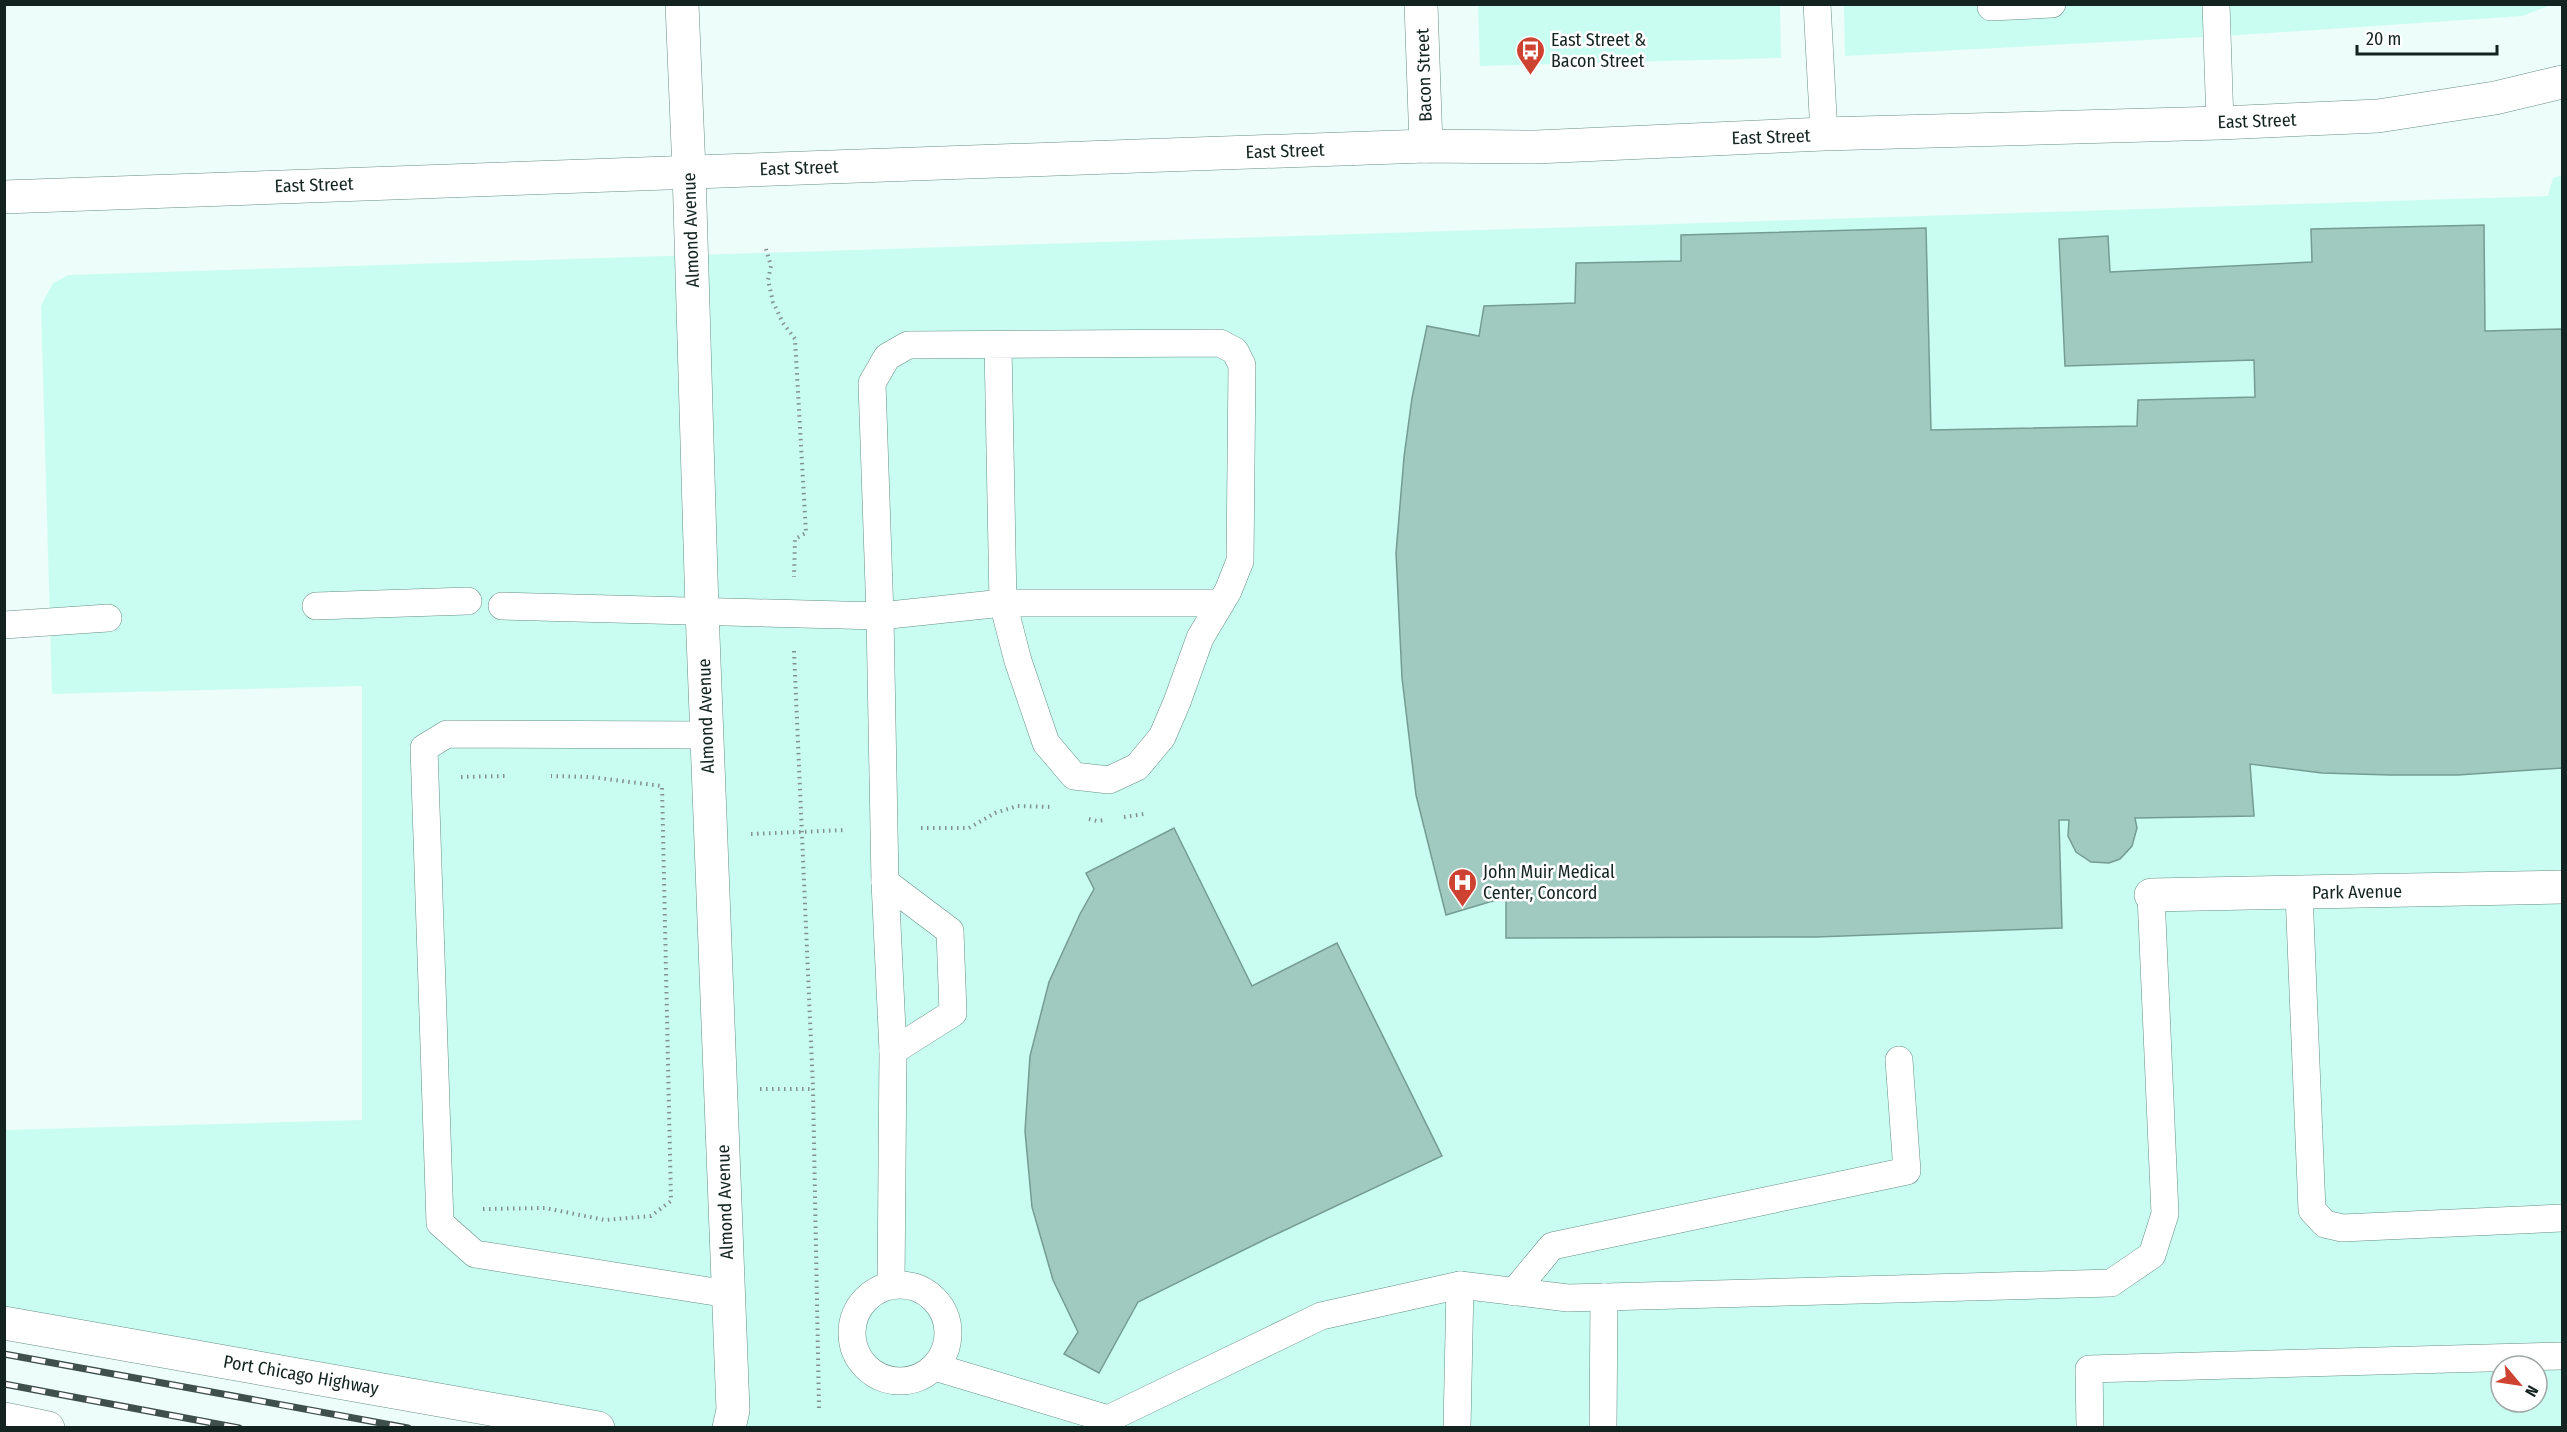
<svg xmlns="http://www.w3.org/2000/svg" width="2567" height="1432" font-family="'Fira Sans Condensed',sans-serif">
<style>
.built{fill:#cafdf2;fill-rule:evenodd}
.building{fill:#a0c9c0;stroke:#759c93;stroke-width:1.5}
.lines{fill:none;stroke-linecap:round;stroke-linejoin:round}
.service-casing{stroke:#678e85;stroke-width:28}
.minor-casing{stroke:#678e85;stroke-width:34}
.tertiary-casing{stroke:#678e85;stroke-width:34}
.primary-casing{stroke:#678e85;stroke-width:34}
.path{stroke:#81918e;stroke-width:4;stroke-dasharray:1.5 4.5;stroke-linecap:butt}
.service{stroke:#fff;stroke-width:27}
.minor{stroke:#fff;stroke-width:33}
.tertiary{stroke:#fff;stroke-width:33}
.primary{stroke:#fff;stroke-width:33}
.rail-casing{stroke:#3f4f4c;stroke-width:7}
.rail{stroke:#fff;stroke-width:4.5;stroke-dasharray:14;stroke-linecap:butt}
.labels{text-anchor:middle;dominant-baseline:central;stroke-width:5;stroke-linejoin:round;paint-order:stroke}
.poi-label{font-size:18px;fill:#132320;stroke:#fff;text-anchor:start}
.street-label{font-size:18px;fill:#132320;stroke:#fff}
</style>
<rect width="100%" height="100%" fill="#edfdf9"/>
<g class="built">
<path d="M1478,5h302l1,53 -301,8z"/>
<path d="M1844,5h707l-29,11 -282,19 -395,21z"/>
<path d="M2562,175v1252h-1964l-593,-104 -1,-193 358,-10v-434l-310,8 -11,-388 12,-23 16,-8 2479,-79 5,-18zM2501,1366h36v36h-36z"/>
</g>
<g class="building">
<path d="M2484,225l1,106 77,-2v455v-16l-104,7h-67l-69,-2 -72,-9 4,52 -119,2 2,10 -5,18 -12,13 -11,4 -18,-1 -15,-10 -8,-16 1,-16h-10l3,108 -246,9 -310,1v-41l-60,18 -30,-120 -14,-117 -6,-125 8,-96 8,-59 15,-72 52,10 5,-30 91,-3 1,-40 105,-2v-26l245,-7 5,202 206,-4 1,-26 117,-3 -1,-37 -189,6 -6,-127 49,-3 2,36 202,-10 -1,-33z"/>
<path d="M1174,828l78,158 85,-43 105,213 -174,82 -130,64 -39,71 -35,-19 14,-22 -25,-52 -21,-73 -7,-76 5,-75 19,-74 31,-68 14,-25 -8,-16z"/>
</g>
<g class="lines">
<defs>
<g id="service">
<path d="M1817,4l7,130"/>
<path d="M2216,4l4,119"/>
<path d="M1991,7l61,-3"/>
<path d="M316,606l152,-5"/>
<path d="M502,606l378,10 123,-13h218"/>
<path d="M4,625l104,-7"/>
<path d="M706,735l-259,-1 -23,14 16,475 35,31 253,40"/>
<path d="M885,882l65,49 3,82 -60,38"/>
<path d="M2299,893l13,317 13,14 17,4 220,-10"/>
<path d="M891,1285l2,-234 -8,-169 -5,-266 -8,-233 15,-26 21,-12 312,-2 15,8 7,14 -2,196 -12,30 -28,47 -23,64 -15,35 -25,30 -28,13 -35,-4 -28,-33 -28,-82 -15,-58 -5,-258"/>
<circle cx="900" cy="1333" r="48"/>
<path d="M1514,1292l38,-46 355,-75 -8,-111"/>
<path d="M935,1367l173,52 213,-103 139,-31 108,13 543,-15 41,-28 13,-41 -14,-319"/>
<path d="M1457,1428l3,-143"/>
<path d="M1603,1428l1,-131"/>
<path d="M2090,1428l-1,-59 473,-13"/>
</g>
<g id="minor">
<path d="M682,4l7,167 13,439 31,800 -4,18"/>
<path d="M1421,4l5,142"/>
<path d="M2151,895l411,-8"/>
</g>
<path id="tertiary" d="M4,197l1134,-41 288,-10 110,1 288,-13 396,-11 158,-7 117,-18 67,-16"/>
<g id="primary">
<path d="M4,1323l594,105"/>
<path d="M4,1419l44,9"/>
</g>
</defs>
<use href="#service" class="service-casing"/>
<use href="#minor" class="minor-casing"/>
<use href="#tertiary" class="tertiary-casing"/>
<use href="#primary" class="primary-casing"/>
<g class="path">
<path d="M766,249l5,17 -3,14 5,22 10,21 12,16 11,194 -11,6 -1,38"/>
<path d="M794,651l19,438 6,319"/>
<path d="M461,777l47,-1"/>
<path d="M1124,817l20,-3"/>
<path d="M1089,819l8,2 8,-1"/>
<path d="M921,828h48l26,-15 22,-7 36,1"/>
<path d="M751,834l94,-4"/>
<path d="M760,1089h53"/>
<path d="M483,1209l62,-1 60,12 46,-4 20,-15 -9,-415 -71,-9 -40,-1"/>
</g>
<use href="#service" class="service"/>
<use href="#minor" class="minor"/>
<use href="#tertiary" class="tertiary"/>
<use href="#primary" class="primary"/>
<defs>
<g id="rail">
<path d="M4,1354l404,74"/>
<path d="M4,1384l235,44"/>
</g>
</defs>
<use href="#rail" class="rail-casing"/>
<use href="#rail" class="rail"/>
</g>
<defs>
<symbol id="bus-pin" viewBox="-11 -11 22 30"><path d="M0 17L-7.5 6A9.5 9.5 0 1 1 7.5 6Z" fill="#ce4232" stroke="#fff"/><path d="M-5-6H5V4H4V6H2V4H-2V6H-4V4H-5ZM-3.5-4V0h7V-4ZM-3.5 1.2v1.5H-2V1.2ZM2 1.2v1.5H3.5V1.2Z" fill="#fff"/></symbol>
<symbol id="hospital-pin" viewBox="-11 -11 22 30"><path d="M0 17L-7.5 6A9.5 9.5 0 1 1 7.5 6Z" fill="#ce4232" stroke="#fff"/><path d="M-5-5h3v3.5h4V-5h3V5h-3V1.5h-4V5h-3Z" fill="#fff"/></symbol>
</defs>
<g fill-rule="evenodd">
<use href="#bus-pin" x="1514" y="34" width="33" height="45"/>
<use href="#hospital-pin" x="1446" y="866" width="33" height="45"/>
</g>
<g class="labels">
<g class="poi-label">
<text x="1551" y="40">East Street &amp;<tspan x="1551" dy="21">Bacon Street</tspan></text>
<text x="1483" y="872">John Muir Medical<tspan x="1483" dy="21">Center, Concord</tspan></text>
</g>
<g class="street-label">
<text transform="translate(1424 75) rotate(-92)">Bacon Street</text>
<text transform="translate(2257 121) rotate(-2)">East Street</text>
<text transform="translate(1771 137) rotate(-2)">East Street</text>
<text transform="translate(1285 151) rotate(-2)">East Street</text>
<text transform="translate(799 168) rotate(-2)">East Street</text>
<text transform="translate(314 185) rotate(-2)">East Street</text>
<text transform="translate(691 230) rotate(-92)">Almond Avenue</text>
<text transform="translate(706 716) rotate(-92)">Almond Avenue</text>
<text transform="translate(2357 892) rotate(-1)">Park Avenue</text>
<text transform="translate(725 1202) rotate(-92)">Almond Avenue</text>
<text transform="translate(301 1375) rotate(10)">Port Chicago Highway</text>
</g>
</g>
<rect width="2567" height="1432" fill="none" stroke="#132320" stroke-width="12"/>
<g transform="translate(2519 1384) rotate(119)"><circle r="28" fill="#ffffff" stroke="#a1a7a6" stroke-width="1.5"/>
<path d="M0-4.5L10 22L0 15L-10 22Z" fill="#ce4232"/>
<text y="-9" font-size="16" font-weight="bold" text-anchor="middle" fill="#132320">N</text>
</g>
<path d="M2357 45v9h140v-9" fill="none" stroke="#132320" stroke-width="3"/>
<text x="2366" y="45" font-size="18" fill="#132320" stroke="#ffffff" stroke-width="4.5" paint-order="stroke">20 m</text>
</svg>
